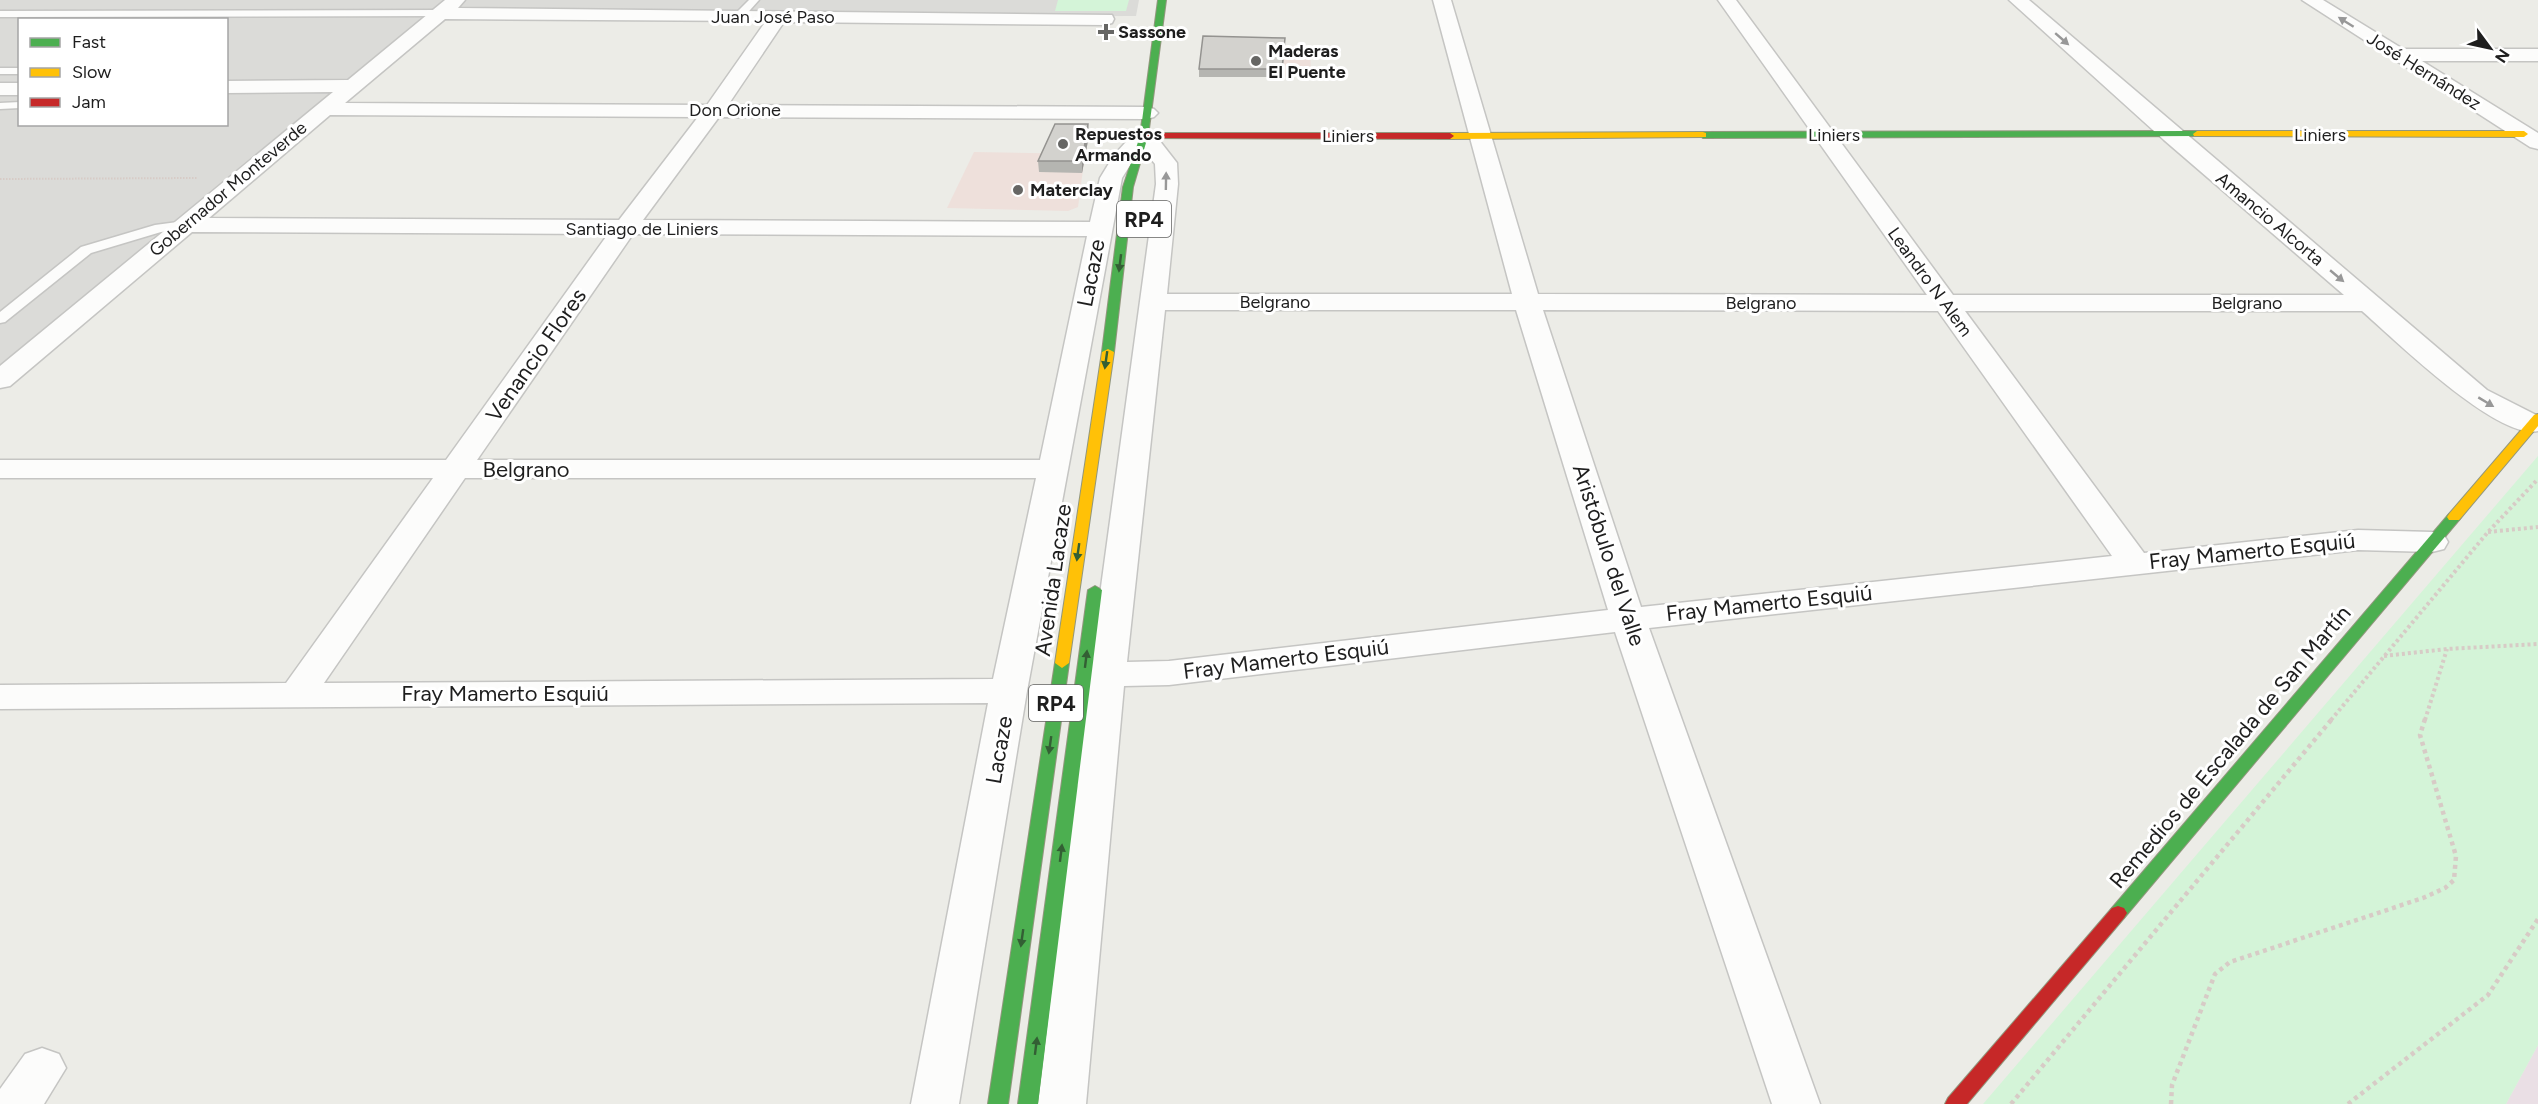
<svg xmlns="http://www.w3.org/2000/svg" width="2538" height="1104" font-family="Figtree,sans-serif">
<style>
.residential{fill:#dbdbd8;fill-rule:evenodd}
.commercial{fill:#eee0db}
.industrial{fill:#eadfe5}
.park{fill:#d4f4d8}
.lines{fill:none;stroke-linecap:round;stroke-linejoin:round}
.lane-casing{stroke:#c5c5c3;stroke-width:3}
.street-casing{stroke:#c5c5c3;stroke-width:3}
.fast-casing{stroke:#92977e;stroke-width:2}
.slow-casing{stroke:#92977e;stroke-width:2}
.jam-casing{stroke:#92977e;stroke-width:2}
.path-far2{stroke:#d7cbc6;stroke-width:2;stroke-dasharray:1.5 1.5;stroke-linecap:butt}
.path-far1{stroke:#d7cbc6;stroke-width:4;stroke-dasharray:3 3;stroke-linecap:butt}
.path{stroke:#d7cbc6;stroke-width:4.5;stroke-dasharray:4 4;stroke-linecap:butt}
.lane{fill:#fcfcfb;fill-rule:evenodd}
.street{fill:#fcfcfb;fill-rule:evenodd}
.fast{fill:#4caf50;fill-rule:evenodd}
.slow{fill:#ffc107;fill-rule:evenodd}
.jam{fill:#c62828;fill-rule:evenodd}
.wall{fill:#b5b5b1}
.shaded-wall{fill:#949390}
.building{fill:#d3d2ce;stroke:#949390;stroke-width:1.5}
.oneway{fill:#989898}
.oneway2{fill:#335f34}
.poi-dot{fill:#666664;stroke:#fff;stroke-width:2}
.labels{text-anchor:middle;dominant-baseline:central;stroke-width:6;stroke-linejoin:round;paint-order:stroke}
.far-street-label{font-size:18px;fill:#1e1e1e;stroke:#fff}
.far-poi-label{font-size:18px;font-weight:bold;fill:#1e1e1e;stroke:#fff;text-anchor:start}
.shield{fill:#fff;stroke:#626262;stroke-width:1.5}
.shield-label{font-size:21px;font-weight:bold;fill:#1e1e1e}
.street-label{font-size:22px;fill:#1e1e1e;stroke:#fff}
</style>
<rect width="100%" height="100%" fill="#ecece7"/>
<path class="residential" d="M0,0h1139l-3,16 -687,2 -449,352zM20,20h206v104h-206z"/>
<g class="commercial">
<path d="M1203,44l107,2 1,31h-112z"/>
<path d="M974,152l111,2 -7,53 -10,4 -121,-3z"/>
</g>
<path class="industrial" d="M2538,1045v59h-32z"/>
<g class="park">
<path d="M1058,0h71l-3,11h-71z"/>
<path d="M2538,456v589l-32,59h-523z"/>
</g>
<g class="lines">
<defs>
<g id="lane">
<path d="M749,0h10l-17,19h-8v-4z"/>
<path d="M0,11l440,-1 5,3 -5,3 -440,1z"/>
<rect x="0" y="68" width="20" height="6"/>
<path d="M20,102v6l-20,1v-6z"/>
<path d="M185,221l5,1 2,3 -2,3 -29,4 -70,21 -86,69 -5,1v-11l81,-65 74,-22z"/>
</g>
<g id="street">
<path d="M445,0h20l-7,8 654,7 2,4 -2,4 -7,2 -321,-3 -56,83 419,2 7,2 4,4 -4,4 -7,2 -428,-2 -76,103 447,2 10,-44 14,-23 22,-24 8,-1 8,1 25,32 1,21 -11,110h345l-79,-294h18l87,294 389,1 -209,-295h18l217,295h391l-180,-155 -155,-140h20l458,390 51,26v15c-40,10 -145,-93 -176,-120h-397l179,242 214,-23 74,2 12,3 4,7 -4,7 -12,3 -74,-2 -709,78 171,476h-48l-157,-472 -446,53 -45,1 -38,418h-48l51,-429 67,-491 -1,-20 -12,-15 -9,10 -12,19 -95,513 -68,413h-48l77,-401 -988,6v-24l286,-2 147,-205h-433v-18h446l162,-226 -416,-2 -182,154 -10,2v-22l333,-274 -107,1v-12l122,-1zM445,19l321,2 -59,84 -362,-2zM330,115l368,2 -79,103 -410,-2zM633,234l454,2 -47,224h-563zM1165,310h351l92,300 -439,51 -42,1zM1543,310l395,1 174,245 -471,51zM465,478h571l-43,201 -669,4z"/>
<path d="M2302,0h21l80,49h135v12h-116l116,72v16l-8,-2z"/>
<rect x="0" y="83" width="20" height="12"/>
<path d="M42,1048l17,6 7,14 -22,36h-44v-15l25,-35z"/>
</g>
<g id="fast">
<path d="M1158,0h8l-18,136 -15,51 -19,165 -6,3 -6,-3 21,-165 17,-51z"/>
<path d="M2197,131l4,3 -1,2 -497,2 -4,-3 4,-3z"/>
<path d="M2454,513l7,4 -2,3 -335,398 -6,2 -6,-2 -3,-5 3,-5 337,-394z"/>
<path d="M1095,586l7,4 -64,514h-20l70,-514z"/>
<path d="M1062,658l7,5 -61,441h-20l67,-441z"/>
</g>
<g id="slow">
<path d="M2197,131h327l4,3 -4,3 -330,-1 -1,-2z"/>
<path d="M1703,132l3,1v4l-256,2 -4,-3 4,-3z"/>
<path d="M1108,349l6,3 -45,311 -7,5 -7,-5 47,-311z"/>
<path d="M2538,414v12l-79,94h-10l-2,-3 2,-3 85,-99z"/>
</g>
<g id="jam">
<path d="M1144,133h306l4,3 -4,3 -309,-1v-4z"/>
<path d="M2118,906l6,2 3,5 -3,5 -157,186h-22l3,-6 164,-190z"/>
</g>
</defs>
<use href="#lane" class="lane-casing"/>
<use href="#street" class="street-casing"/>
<use href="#fast" class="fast-casing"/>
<use href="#slow" class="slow-casing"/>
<use href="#jam" class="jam-casing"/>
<path class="path-far2" d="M0,179l198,-1"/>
<g class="path-far1">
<path d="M2488,532l50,-5"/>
<path d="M2384,656l63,-7 91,-5"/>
<path d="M2331,720l157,-188 50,-53"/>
<path d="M2425,720l22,-71"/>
</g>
<g class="path">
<path d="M2011,1104l321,-385"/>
<path d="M2171,1104l1,-19 43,-111 15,-12 193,-64 22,-10 9,-8 2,-24 -36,-121 5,-16"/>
<path d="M2348,1104l140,-109 50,-76"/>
</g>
<use href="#lane" class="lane"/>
<use href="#street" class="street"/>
<use href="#fast" class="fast"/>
<use href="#slow" class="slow"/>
<use href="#jam" class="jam"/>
</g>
<g class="wall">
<path d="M1285,45l-3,32h-83v-8z"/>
<path d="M1088,124l1,11 -7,38 -43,-1 -1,-11z"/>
</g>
<path class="shaded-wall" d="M1088,124l1,11 -7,38v-12z"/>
<g class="building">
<path d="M1203,36l82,2 -3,31h-83z"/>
<path d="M1055,124h33l-6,37h-44z"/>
</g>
<defs><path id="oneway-solid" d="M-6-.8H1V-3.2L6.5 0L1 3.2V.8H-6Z" transform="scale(1.5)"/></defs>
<g class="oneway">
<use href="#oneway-solid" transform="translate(2346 22) rotate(-148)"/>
<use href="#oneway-solid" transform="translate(2062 39) rotate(41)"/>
<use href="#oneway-solid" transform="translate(1166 181) rotate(-89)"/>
<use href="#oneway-solid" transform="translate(2337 276) rotate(40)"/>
<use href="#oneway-solid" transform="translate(2486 402) rotate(31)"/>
</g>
<g class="oneway2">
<use href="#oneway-solid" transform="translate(1120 263) rotate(97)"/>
<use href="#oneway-solid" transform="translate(1106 360) rotate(98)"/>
<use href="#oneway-solid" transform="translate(1078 552) rotate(98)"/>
<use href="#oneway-solid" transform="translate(1086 659) rotate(-83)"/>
<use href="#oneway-solid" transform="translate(1050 745) rotate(98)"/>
<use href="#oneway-solid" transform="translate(1061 853) rotate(-83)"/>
<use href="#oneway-solid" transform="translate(1022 938) rotate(98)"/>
<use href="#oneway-solid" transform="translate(1036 1046) rotate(-83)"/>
</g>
<g class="poi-dot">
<path d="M1103 23h6v6h6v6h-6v6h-6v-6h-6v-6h6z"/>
<circle cx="1256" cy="61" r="6"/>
<circle cx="1063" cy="144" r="6"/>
<circle cx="1018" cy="190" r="6"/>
</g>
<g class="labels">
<g class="far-street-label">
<text x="773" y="17">Juan José Paso</text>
<text transform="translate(2424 71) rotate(32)">José Hernández</text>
<text x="735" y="110">Don Orione</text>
<text x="1834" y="135">Liniers</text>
<text x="2320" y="135">Liniers</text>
<text x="1348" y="136">Liniers</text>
<text transform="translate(228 189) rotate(-40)">Gobernador Monteverde</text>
<text transform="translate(2270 219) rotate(40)">Amancio Alcorta</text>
<text x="642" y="229">Santiago de Liniers</text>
<text transform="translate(1930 282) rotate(54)">Leandro N Alem</text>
<text x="1275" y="302">Belgrano</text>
<text x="1761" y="303">Belgrano</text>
<text x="2247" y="303">Belgrano</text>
</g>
<g class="far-poi-label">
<text x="1118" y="32">Sassone</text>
<text x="1268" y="51">Maderas<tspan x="1268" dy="21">El Puente</tspan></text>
<text x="1075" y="134">Repuestos<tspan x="1075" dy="21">Armando</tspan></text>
<text x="1030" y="190">Materclay</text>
</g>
<g class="shield">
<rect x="1117" y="201" width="54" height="36" rx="4.5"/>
<rect x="1029" y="685" width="54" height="36" rx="4.5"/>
</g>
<g class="shield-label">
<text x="1144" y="219">RP4</text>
<text x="1056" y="703">RP4</text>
</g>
<g class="street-label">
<text transform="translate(1091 273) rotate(-79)">Lacaze</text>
<text transform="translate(536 355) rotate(-55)">Venancio Flores</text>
<text x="526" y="469">Belgrano</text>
<text transform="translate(2252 551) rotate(-6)">Fray Mamerto Esquiú</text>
<text transform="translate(1609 555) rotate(72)">Aristóbulo del Valle</text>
<text transform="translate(1053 580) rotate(-82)">Avenida Lacaze</text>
<text transform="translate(1769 603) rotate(-6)">Fray Mamerto Esquiú</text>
<text transform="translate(1286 659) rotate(-7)">Fray Mamerto Esquiú</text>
<text x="505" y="693">Fray Mamerto Esquiú</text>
<text transform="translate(2230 747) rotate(-50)">Remedios de Escalada de San Martín</text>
<text transform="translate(999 750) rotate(-80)">Lacaze</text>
</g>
</g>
<rect x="18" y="18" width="210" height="108" fill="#ffffff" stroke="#a5a5a5" stroke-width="1.5"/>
<rect x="30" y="38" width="30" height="9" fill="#4caf50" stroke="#a5a5a5" stroke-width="1.5"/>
<text x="72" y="48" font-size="18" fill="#1e1e1e">Fast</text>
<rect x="30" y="68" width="30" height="9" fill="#ffc107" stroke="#a5a5a5" stroke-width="1.5"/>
<text x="72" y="78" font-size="18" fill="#1e1e1e">Slow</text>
<rect x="30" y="98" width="30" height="9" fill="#c62828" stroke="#a5a5a5" stroke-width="1.5"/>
<text x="72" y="108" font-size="18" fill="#1e1e1e">Jam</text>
<g transform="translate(2490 48) rotate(123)" stroke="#ffffff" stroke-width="4.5" paint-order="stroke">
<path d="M0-4.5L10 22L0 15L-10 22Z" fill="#1e1e1e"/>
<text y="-9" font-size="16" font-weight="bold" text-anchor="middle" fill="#1e1e1e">N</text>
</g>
</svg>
